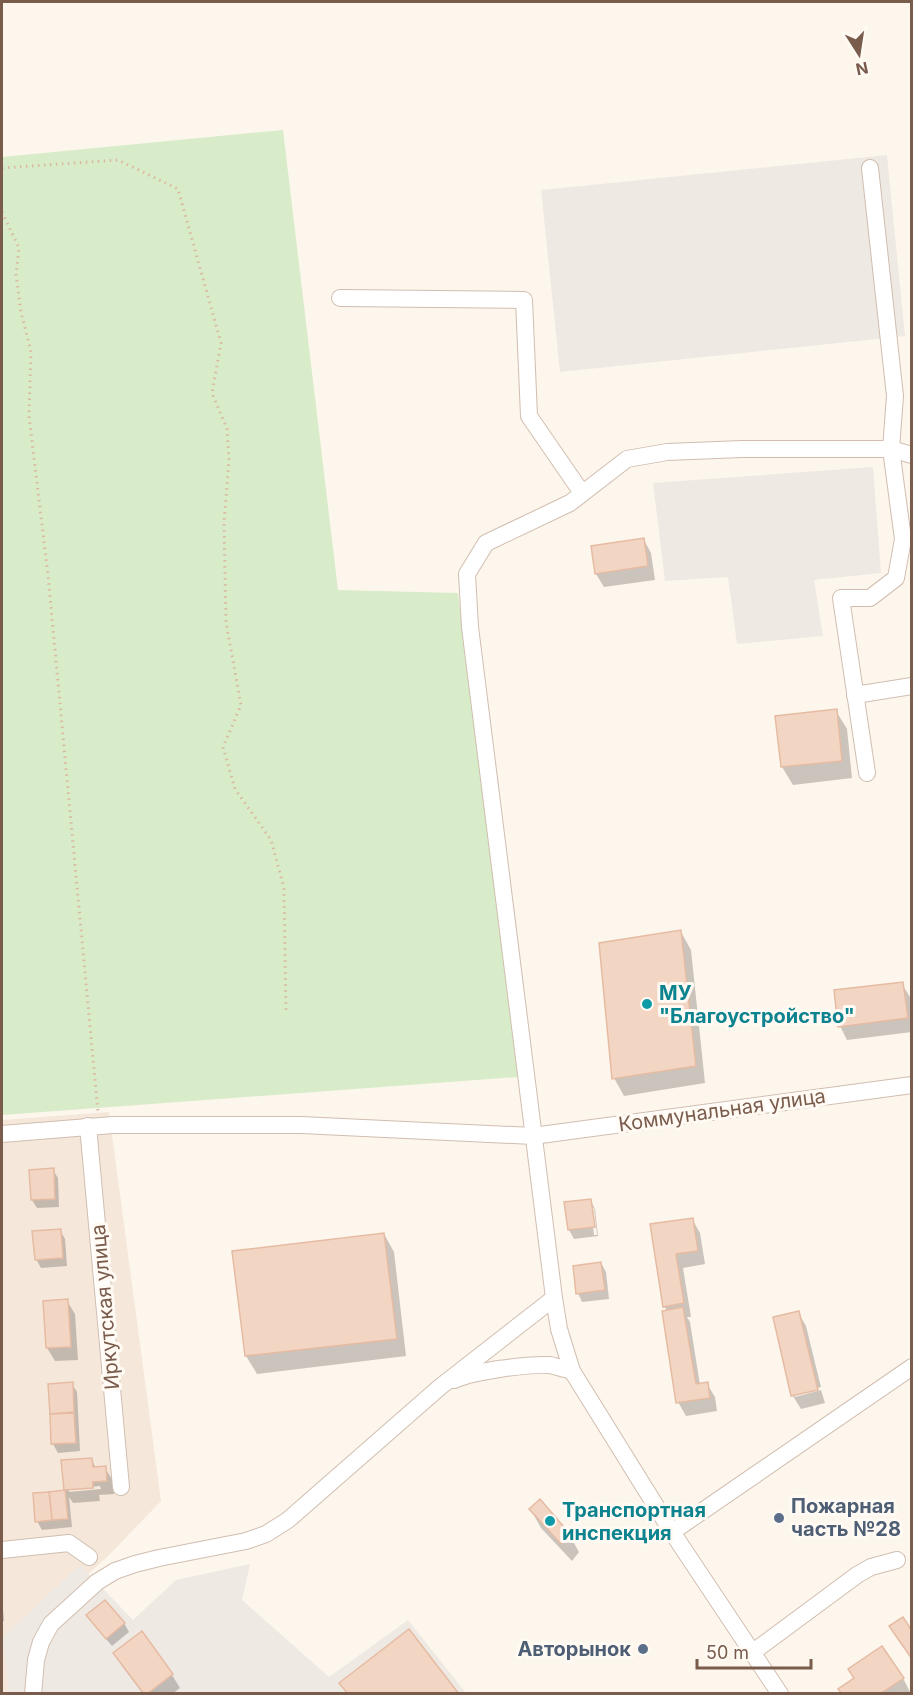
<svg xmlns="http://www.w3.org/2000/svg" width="913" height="1695" font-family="Inter,sans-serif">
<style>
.residential{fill:#f5e8da}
.industrial{fill:#efe9e4}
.green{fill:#d8ecc9}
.shadow{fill:#0003;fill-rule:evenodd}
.building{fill:#f3d5c3;stroke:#e6bba3;stroke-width:1.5}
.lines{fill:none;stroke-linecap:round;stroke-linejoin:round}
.minor-casing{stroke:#d1beb0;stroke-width:18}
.path{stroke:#d9b8a5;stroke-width:3;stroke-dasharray:1.5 4.5;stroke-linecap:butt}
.minor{stroke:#fff;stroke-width:16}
.culture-dot{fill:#0f9aa8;stroke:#fffaf3;stroke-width:2}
.service-dot{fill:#5c6f8a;stroke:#fffaf3;stroke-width:2}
.labels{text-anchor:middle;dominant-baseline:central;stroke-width:6;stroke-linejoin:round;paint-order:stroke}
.culture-label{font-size:20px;font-weight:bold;fill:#0d838f;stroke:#fffaf3;text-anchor:start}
.street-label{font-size:20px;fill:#7a5c4d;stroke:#fffaf3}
.service-label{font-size:20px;font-weight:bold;fill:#4e5e75;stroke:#fffaf3;text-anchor:start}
</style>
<rect width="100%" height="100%" fill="#fdf6ec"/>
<path class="residential" d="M109,1112l52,389 -52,54 -94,87 7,51 -20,1v-574z"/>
<g class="industrial">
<path d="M887,155l18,181 -345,36 -19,-182z"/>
<path d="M873,467l8,106 -67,7 9,56 -86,8 -9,-67 -63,4 -12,-98z"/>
<path d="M250,1564l-8,36 87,77 79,-57 58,73h-457l-6,-56 77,-72 53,55 43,-40z"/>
</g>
<path class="green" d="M283,130l55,460 120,3 60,484 -516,38v-958z"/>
<g class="shadow">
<path d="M644,540l7,13 4,27 -51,7 -8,-13z"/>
<path d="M836,711l11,18 5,49 -59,7 -11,-18z"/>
<path d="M681,932l10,18 14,133 -81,13 -10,-18z"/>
<path d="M902,984l8,13 2,35 -65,8 -7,-14z"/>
<path d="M53,1170l5,8 1,29 -22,1 -5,-8z"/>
<path d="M590,1200l5,9 3,27 -24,3 -5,-9 -3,-26zM591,1208h3l3,27h-3z"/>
<path d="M692,1219l8,14 5,31 -22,4 8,49h-4l3,5 10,63 7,-1 8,13 2,14 -31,5 -8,-14 -11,-91 -3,-5 -13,-80z"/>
<path d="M60,1230l5,9 2,27 -26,2 -5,-9z"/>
<path d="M384,1234l10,18 12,104 -149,18 -11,-18 -12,-104z"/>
<path d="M601,1263l5,9 3,27 -27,3 -4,-9z"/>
<path d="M67,1301l8,13 3,46 -23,1 -8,-13z"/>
<path d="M798,1312l8,14 15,61 -26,7v3l26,-7 4,13 -24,6 -8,-13 -19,-77z"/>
<path d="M72,1384l5,8 3,59 -22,2 -5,-9 -4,-59z"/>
<path d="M91,1459l5,9h9l8,13 1,13 -15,1 1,6 -27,2 -4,-6 3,30 -30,3 -5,-9 -2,-27 30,-2 -2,-31zM100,1486l1,3 -32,3v-3z"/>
<path d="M531,1510l38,24 10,18 -7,9 -31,-33z"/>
<path d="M2,1597l2,24h-2z"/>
<path d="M88,1616l36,7 5,9 -17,14 -19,-22z"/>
<path d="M115,1653l57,22 8,13 -8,6h-29l-21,-28z"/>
<path d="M903,1678l7,14 -3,2h-64z"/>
</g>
<g class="building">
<path d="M644,538l4,28 -53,8 -4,-28z"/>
<path d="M837,709l5,52 -61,6 -6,-51z"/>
<path d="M681,930l15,136 -84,13 -13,-136z"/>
<path d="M903,982l5,36 -70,9 -4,-37z"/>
<path d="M54,1168l1,31 -24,1 -2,-30z"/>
<path d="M591,1199l4,28 -27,3 -4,-28z"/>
<path d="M693,1218l5,33 -22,3 8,49 -21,4 -13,-83z"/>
<path d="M61,1229l2,29 -28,2 -3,-29z"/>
<path d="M384,1233l13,106 -152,17 -13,-105z"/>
<path d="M601,1262l4,28 -29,4 -3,-28z"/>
<path d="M68,1299l3,48 -25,1 -3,-47z"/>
<path d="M683,1307l13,77 12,-2 2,16 -34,5 -14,-92z"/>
<path d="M799,1311l19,79 -27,6 -18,-79z"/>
<path d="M73,1382l1,30 -24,2 -2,-30z"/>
<path d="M74,1413l2,30 -25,1 -1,-30z"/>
<path d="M92,1458l1,9 13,-1 1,15 -14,1v6l-29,2 -3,-30z"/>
<path d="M65,1490l3,29 -16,1 -3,-28z"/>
<path d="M49,1492l3,28 -17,2 -2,-29z"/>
<path d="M540,1499l30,35 -9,10 -32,-35z"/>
<path d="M105,1600l20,23 -19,16 -20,-24z"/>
<path d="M903,1617l9,14v28l-23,-33z"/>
<path d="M409,1629l50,65h-111l-9,-11z"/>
<path d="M142,1631l31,43 -26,20h-3l-31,-41z"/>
<path d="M882,1646l22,32 -24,16h-38l-4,-5 16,-11 -6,-9z"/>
</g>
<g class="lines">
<defs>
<g id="minor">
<path d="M340,298l184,2 5,116 53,77"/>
<path d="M855,695l57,-9"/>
<path d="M867,773l-26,-175h29l26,-20 7,-39 -12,-90 4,-53 -25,-228"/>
<path d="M88,1126l33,361"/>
<path d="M2,1134l111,-9h188l232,11 379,-51"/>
<path d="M454,1380c19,-9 74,-16 95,-15 7,1 16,4 23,6"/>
<path d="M672,1532l240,-165"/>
<path d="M2,1550l67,-7 20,14"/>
<path d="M753,1652l104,-77 14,-8 26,-7"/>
<path d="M33,1694l3,-34 5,-18 10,-18 46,-42 18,-11 20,-7 24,-6 87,-17 20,-7 22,-14 152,-133 114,-89"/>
<path d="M780,1694l-108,-162 -100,-161 -13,-42 -5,-31 -84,-671 -3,-53 19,-31 84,-40 57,-44 40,-7 75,-3h149l21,6"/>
</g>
</defs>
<use href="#minor" class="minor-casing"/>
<g class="path">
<path d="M2,168l116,-8 60,29 43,154 -9,50 15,36 2,31 -5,63 2,99 15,83 -18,42 12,42 36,51 13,48 2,123"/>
<path d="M2,212l17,36 -3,26 5,38 10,40 -2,64 19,159 50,537"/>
</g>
<use href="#minor" class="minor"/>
</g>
<g class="culture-dot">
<circle cx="647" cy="1004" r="6"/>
<circle cx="550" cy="1521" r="6"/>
</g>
<g class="service-dot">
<circle cx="779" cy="1518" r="6"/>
<circle cx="643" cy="1649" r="6"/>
</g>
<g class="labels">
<g class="culture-label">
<text x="659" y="993">МУ<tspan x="659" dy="23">"Благоустройство"</tspan></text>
<text x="562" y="1510">Транспортная<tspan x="562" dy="23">инспекция</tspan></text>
</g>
<g class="street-label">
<text transform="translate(722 1110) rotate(-8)">Коммунальная улица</text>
<text transform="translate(105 1307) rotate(-95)">Иркутская улица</text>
</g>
<g class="service-label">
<text x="791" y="1506">Пожарная<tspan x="791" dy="23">часть №28</tspan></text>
<text x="631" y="1649" text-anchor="end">Авторынок</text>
</g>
</g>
<rect width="913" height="1695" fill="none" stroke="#7a5c4d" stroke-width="6"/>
<g transform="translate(859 54) rotate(168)" stroke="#fffaf3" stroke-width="4.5" paint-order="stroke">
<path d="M0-4.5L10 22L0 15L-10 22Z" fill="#7a5c4d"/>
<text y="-9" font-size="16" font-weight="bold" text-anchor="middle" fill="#7a5c4d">N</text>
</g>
<path d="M697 1659v9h114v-9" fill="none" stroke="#7a5c4d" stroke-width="3"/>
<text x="706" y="1659" font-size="18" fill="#7a5c4d" stroke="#fffaf3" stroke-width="4.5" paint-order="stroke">50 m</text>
</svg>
